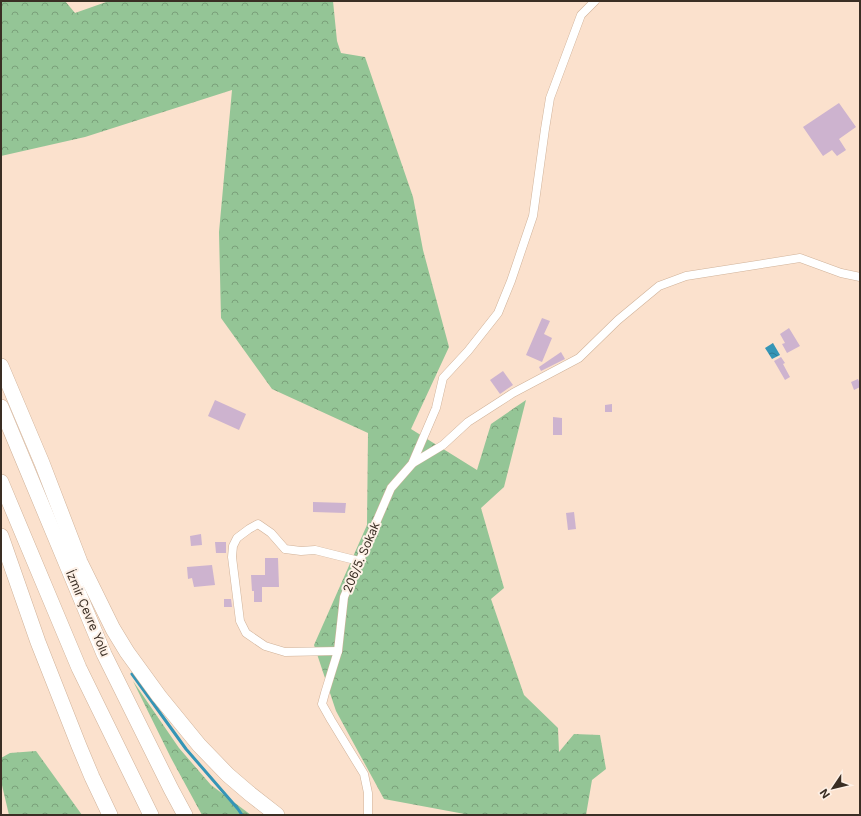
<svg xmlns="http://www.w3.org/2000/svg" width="861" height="816" font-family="Inter,sans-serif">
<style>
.forest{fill:url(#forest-crowns)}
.water{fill:url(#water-waves)}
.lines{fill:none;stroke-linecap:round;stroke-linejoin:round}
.stream{stroke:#3595b6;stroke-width:3}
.building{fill:#cdb3cf}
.street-casing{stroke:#d0b299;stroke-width:9}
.highway-casing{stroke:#d0b299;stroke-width:16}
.street{stroke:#fff;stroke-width:8}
.highway{stroke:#fff;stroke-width:15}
.labels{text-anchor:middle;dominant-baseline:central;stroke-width:4;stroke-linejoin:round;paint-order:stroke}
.street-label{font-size:12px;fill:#3a2e24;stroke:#fef1e7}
</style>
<defs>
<pattern id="forest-crowns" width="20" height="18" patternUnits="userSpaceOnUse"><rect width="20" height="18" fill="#94c596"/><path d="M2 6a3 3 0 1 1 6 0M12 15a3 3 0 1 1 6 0" fill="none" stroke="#7aa07a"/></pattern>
<pattern id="water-waves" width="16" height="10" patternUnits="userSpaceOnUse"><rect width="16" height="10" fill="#3595b6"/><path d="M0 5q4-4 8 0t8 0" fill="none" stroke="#2e7a94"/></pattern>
</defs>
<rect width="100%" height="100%" fill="#fbe1cd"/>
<g class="forest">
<path d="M1,1h64l10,12 34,-12h224l4,40 4,12 24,4 48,140 10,53 26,97 -38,82 66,41 14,-46 35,-24 -22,87 -23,21 23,80 -13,11 33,96 34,33 1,24 15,-18 26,1 6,34 -14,11 -6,35h-116l-86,-16 -48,-88 -22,-66 53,-120 1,-92 -96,-44 -51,-71 -2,-86 13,-142 -147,47 -84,19z"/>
<path d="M133,681l46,67 32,37 40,30h-49l-31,-57z"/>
<path d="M36,751l46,64h-73l-8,-34v-23l9,-5z"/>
</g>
<path class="water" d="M773,343l7,12 -8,4 -7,-11z"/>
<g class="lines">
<path class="stream" d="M132,674l54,75 52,60 4,6"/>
</g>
<g class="building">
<path d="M839,103l17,24 -17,12 7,11 -9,6 -5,-6 -9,6 -20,-29z"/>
<path d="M542,318l8,3 -6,13 8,4 -10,24 -16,-7z"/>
<path d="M789,328l11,18 -13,7 -5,-9 3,-1 -5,-9z"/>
<path d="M561,352l4,7 -24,12 -2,-4z"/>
<path d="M781,357l4,6 -2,1 7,13 -5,3 -11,-19z"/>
<path d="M503,371l10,14 -13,9 -10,-14z"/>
<path d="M858,379l2,5v3l-6,3 -3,-8z"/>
<path d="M215,400l31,14 -7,16 -31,-14z"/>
<path d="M612,404v8h-7v-7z"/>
<path d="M553,417l9,1v17h-9z"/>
<path d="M313,502l33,1 -1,10 -32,-1z"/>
<path d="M574,512l2,17 -8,1 -2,-17z"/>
<path d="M201,534l1,11 -11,1 -1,-10z"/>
<path d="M215,542h11v11h-10z"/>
<path d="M265,558h13l1,29h-17v15h-8v-11h-2l-1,-16h14z"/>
<path d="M212,565l3,20 -21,2 -2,-9 -4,1 -1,-12z"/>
<path d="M224,599h7l1,8h-8z"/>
</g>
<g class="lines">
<defs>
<g id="street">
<path d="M413,463l30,-18 25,-23 28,-18 17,-11 66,-35 39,-38 41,-34 27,-10 114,-18 41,15 19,4"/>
<path d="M338,651l-53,1 -20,-6 -19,-13 -6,-12 -8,-64 1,-11 4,-8 12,-9 9,-5 13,9 14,16 16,2 14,-1 44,11"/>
<path d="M368,815v-22l-4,-19 -33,-54 -9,-16 3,-11 13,-42 6,-54 47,-109 21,-24 24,-56 7,-30 25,-27 30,-38 13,-32 22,-65 12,-87 5,-31 31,-83 14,-14"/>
</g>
<g id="highway">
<path d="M1,366l41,97 38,99 33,67 14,23 32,44 40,49 29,30 21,18 28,22"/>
<path d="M1,407l103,247 67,135 14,26"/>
<path d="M1,482l78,186 72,147"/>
<path d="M1,536l37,106 41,104 13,31 18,38"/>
</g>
</defs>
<use href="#street" class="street-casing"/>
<use href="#highway" class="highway-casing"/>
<use href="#street" class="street"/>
<use href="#highway" class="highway"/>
</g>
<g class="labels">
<g class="street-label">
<text transform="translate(361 557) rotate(-67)">206/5. Sokak</text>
<text transform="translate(88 613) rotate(67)">İzmir Çevre Yolu</text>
</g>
</g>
<rect width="861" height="816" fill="none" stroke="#3a2e24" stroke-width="4"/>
<g transform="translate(833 788) rotate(235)" stroke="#fef1e7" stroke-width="3" paint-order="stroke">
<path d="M0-3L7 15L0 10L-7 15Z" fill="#3a2e24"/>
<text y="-6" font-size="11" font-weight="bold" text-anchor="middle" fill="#3a2e24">N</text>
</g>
</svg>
